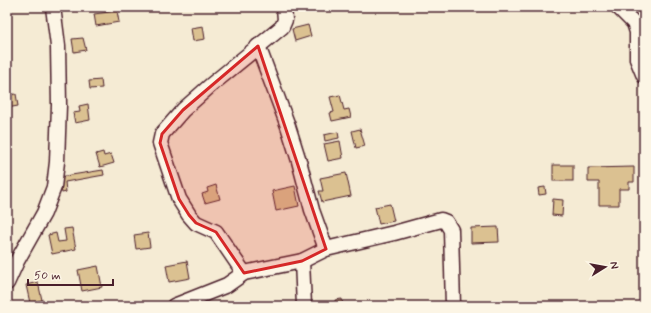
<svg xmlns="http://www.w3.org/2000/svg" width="651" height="313" font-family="Mynerve,sans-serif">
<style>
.building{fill:#dbc191;stroke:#4a1f2b}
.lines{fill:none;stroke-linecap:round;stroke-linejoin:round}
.minor-casing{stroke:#4a1f2b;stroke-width:17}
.minor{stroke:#fcf5e5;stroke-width:14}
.marked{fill:#d62828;fill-opacity:0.2;stroke:#d62828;stroke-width:3;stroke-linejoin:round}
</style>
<rect width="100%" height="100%" fill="#f5ebd4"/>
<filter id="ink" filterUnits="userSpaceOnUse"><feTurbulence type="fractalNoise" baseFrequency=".025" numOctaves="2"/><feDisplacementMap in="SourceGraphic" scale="8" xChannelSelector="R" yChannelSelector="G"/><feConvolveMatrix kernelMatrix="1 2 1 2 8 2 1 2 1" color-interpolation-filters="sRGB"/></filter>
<g filter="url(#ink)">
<g class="building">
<path d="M117,11l2,11 -23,4 -2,-12z"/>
<path d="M308,25l3,11 -16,5 -3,-12z"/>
<path d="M203,26l2,13 -12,2 -2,-13z"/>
<path d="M83,38l3,12 -12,2 -2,-13z"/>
<path d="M101,80l1,8 -12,1 -1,-8z"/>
<path d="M16,94l2,12 -11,2v-13z"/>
<path d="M340,95l4,15 5,-1 2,8 -19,4 -2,-8 4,-1 -4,-15z"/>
<path d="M88,104l2,16 -15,3 -2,-10 7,-1 -1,-6z"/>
<path d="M360,129l5,17 -9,2 -4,-17z"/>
<path d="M338,132l1,6 -14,3 -1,-6z"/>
<path d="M340,141l3,17 -15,3 -4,-17z"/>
<path d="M103,152l1,4 7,-2 3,9 -14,4 -4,-13z"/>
<rect x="553" y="165" width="20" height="16"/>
<path d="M634,167v15h-5v7h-10v16h-20v-23h-11v-14z"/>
<path d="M103,170l1,5 -39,7 1,10 -4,1 -3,-16z"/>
<path d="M346,173l5,23 -29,6 -3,-11h4l-3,-13z"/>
<path d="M216,185l4,14 -15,4 -3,-9 6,-2 -1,-4z"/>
<path d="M295,186l4,20 -23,5 -4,-20z"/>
<path d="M545,187l1,7 -7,1 -1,-7z"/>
<path d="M553,199l10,1 -1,16 -10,-1z"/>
<path d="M390,204l4,17 -15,3 -4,-17z"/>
<path d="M498,227l1,15 -28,1v-15z"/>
<path d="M72,228l4,21 -24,5 -4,-19 8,-2 2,9 8,-1 -2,-12z"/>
<path d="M148,233l2,14 -14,2 -2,-14z"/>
<path d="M187,261l3,17 -21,4 -3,-17z"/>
<path d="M98,266l4,21 -20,4 -4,-21z"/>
<path d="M38,282l4,18 -12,3 -4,-18z"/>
<path d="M342,299l1,7h-7l-1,-6z"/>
</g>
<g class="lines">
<defs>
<g id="minor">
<path d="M618,7l16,16 3,9v27l7,17"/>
<path d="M258,46l30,80 11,35 13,49 14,39"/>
<path d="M302,261l2,45"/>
<path d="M244,273l-28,-41 -20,-9 -7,-8 -10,-16 -19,-56 2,-9 21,-24 28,-25 71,-58 3,-7 -1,-13"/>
<path d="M7,283l10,-22 27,-48 10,-26 3,-25 2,-57 -1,-59 -5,-39"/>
<path d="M174,306l53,-21 17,-12 58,-12 24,-12 68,-16 47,-13 5,2 5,8 2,76"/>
</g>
</defs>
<use href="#minor" class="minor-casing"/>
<use href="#minor" class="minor"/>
</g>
</g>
<path class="marked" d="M258,46l68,203 -24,12 -58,12 -28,-41 -20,-9 -7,-8 -10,-16 -19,-56 2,-9 21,-24z"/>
<rect width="651" height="313" fill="none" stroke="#fcf5e5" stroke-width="24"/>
<rect x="12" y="12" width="627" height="289" fill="none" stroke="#4a1f2b" stroke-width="1.5" filter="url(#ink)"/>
<g transform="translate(605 267) rotate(79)" stroke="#fcf5e5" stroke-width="3" paint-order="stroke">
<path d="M0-3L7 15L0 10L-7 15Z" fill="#4a1f2b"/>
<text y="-6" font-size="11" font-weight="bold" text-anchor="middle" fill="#4a1f2b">N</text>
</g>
<path d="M28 279v6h85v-6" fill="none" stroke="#4a1f2b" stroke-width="2"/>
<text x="34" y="279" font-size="12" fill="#4a1f2b" stroke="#fcf5e5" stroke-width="3" paint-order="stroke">50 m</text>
</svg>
